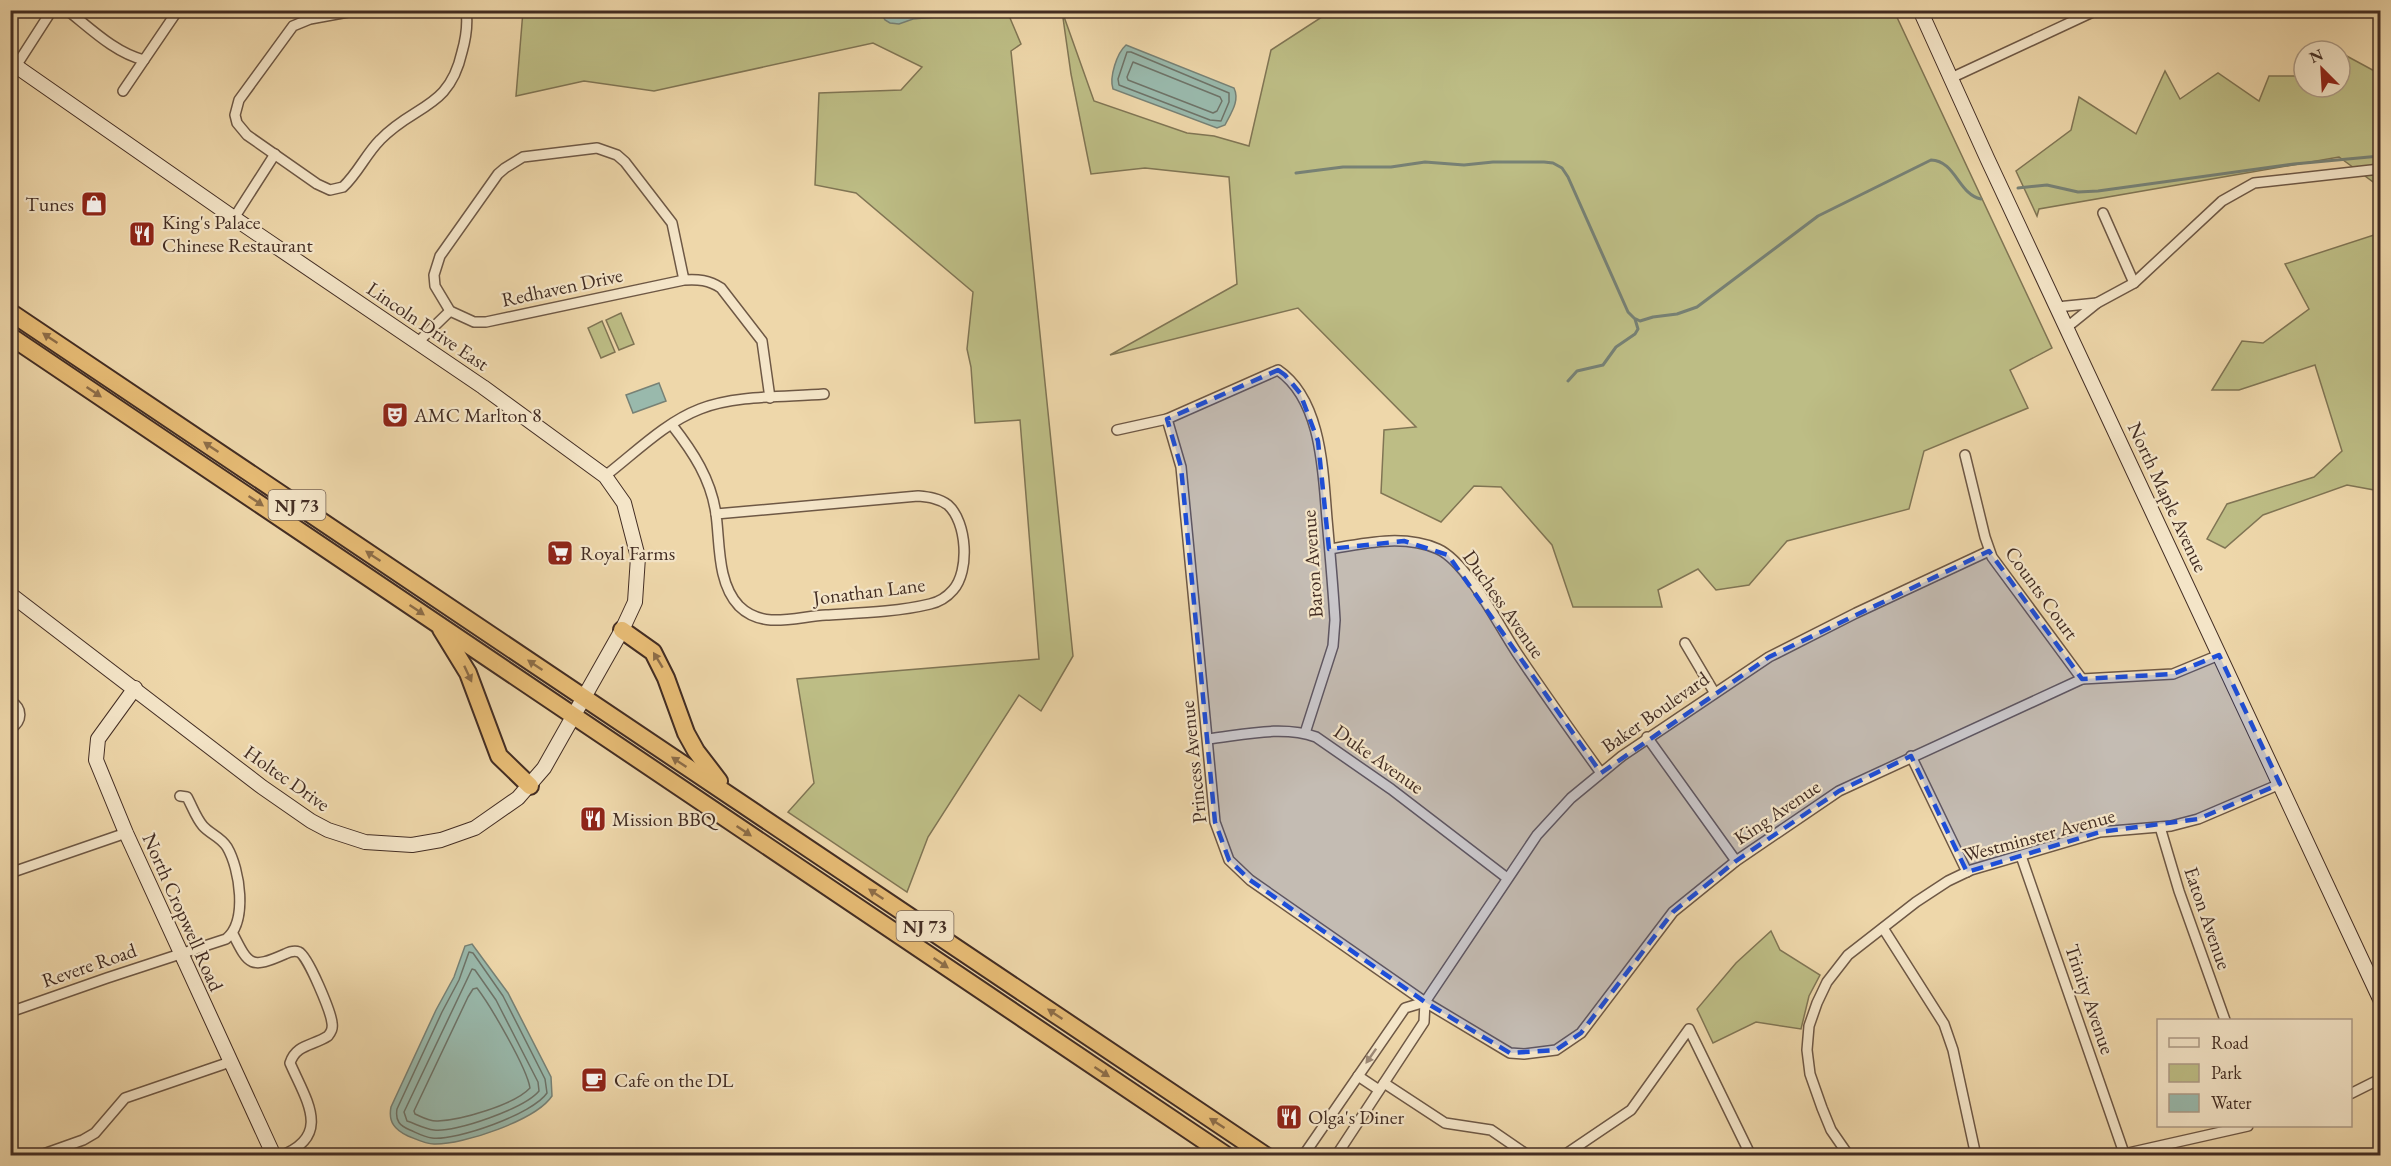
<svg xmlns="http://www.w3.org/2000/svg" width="2391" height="1166" font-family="'EB Garamond',serif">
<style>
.green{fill:#bdbd85;stroke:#807554;stroke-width:1.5}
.water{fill:#99b9ac;stroke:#778175;stroke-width:1.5}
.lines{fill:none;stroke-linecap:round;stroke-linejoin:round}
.shore{stroke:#6e7368;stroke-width:1.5}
.stream{stroke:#778175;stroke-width:3}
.street-casing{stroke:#6e5845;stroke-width:12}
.secondary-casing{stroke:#432d23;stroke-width:16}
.highway-casing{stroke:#432d23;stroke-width:20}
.street{stroke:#f4e5c8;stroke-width:9}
.secondary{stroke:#f4e5c8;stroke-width:14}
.highway{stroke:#e7bc75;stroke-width:16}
.oneway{fill:#8d6d48}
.oneway2{fill:#9c8976}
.marked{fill:#1d4ed8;fill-opacity:0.2;stroke:#1d4ed8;stroke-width:4.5;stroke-dasharray:12 8;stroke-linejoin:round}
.labels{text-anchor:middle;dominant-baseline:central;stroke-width:4.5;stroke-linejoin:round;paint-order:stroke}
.shield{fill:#f4e5c8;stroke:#786454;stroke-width:1.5}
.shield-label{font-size:18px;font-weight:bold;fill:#432d23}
.poi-label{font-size:20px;fill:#432d23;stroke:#f4e5c8;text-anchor:start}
.street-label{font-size:20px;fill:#432d23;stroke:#f4e5c8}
</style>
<rect width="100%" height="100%" fill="#eed7aa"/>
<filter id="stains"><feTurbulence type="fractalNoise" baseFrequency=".00333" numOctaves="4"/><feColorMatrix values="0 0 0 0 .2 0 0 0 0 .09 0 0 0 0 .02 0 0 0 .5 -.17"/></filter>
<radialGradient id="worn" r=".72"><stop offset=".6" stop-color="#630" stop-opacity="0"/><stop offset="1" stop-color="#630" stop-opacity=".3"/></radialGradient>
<g class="green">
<path d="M523,11h484l14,33 -10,7 62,605 -32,55 -22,-16 -91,142 -21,55 -119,-80 26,-29 -17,-104 242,-20 -19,-239 -45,3 -4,-56 -4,-18 6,-57 -117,-99 -41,-8 4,-92 82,-3 21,-23 -49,-24 -219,48 -70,-10 -68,15z"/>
<path d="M1062,11l32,90 93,32 27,3 35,10 22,-96 60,-39h563l158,337 -42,22 18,38 -104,43 -15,58 -122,32 -38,44 -33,5 -18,-21 -40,21 4,17h-89l-21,-62 -51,-58 -27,-1 -33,36 -60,-29 3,-63 32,-3 -118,-119 -188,47 127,-71 -8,-107 -84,-9 -54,6 -20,-100z"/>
<path d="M2343,54l37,20v113l-41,-30 -300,52 -2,7 -21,-45 55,-41 8,-33 57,37 29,-63 15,28 38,-26 41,28 10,-25h35v11h36v-29z"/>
<path d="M2380,233v258l-33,-6 -84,30 -38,33 -18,-9 20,-35 87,-27 28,-26 -27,-86 -76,25h-27l30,-49 21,2 46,-34 -24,-45z"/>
<path d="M621,313l13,31 -15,6 -13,-30z"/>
<path d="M602,321l13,31 -14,6 -13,-30z"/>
<path d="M1771,931l9,19 40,25 -11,21 -8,33 -45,-7 -43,21 -16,-34 39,-46z"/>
</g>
<g class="water">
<path d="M880,11v-1l90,1 -10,4 -47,4 -14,5 -9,-1 -5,-3z"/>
<path d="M1126,45l108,43c6,13 -3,25 -9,37l-8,3 -104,-39c-4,-12 4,-36 13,-44z"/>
<path d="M659,383l7,18 -33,12 -7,-18z"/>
<path d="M472,944l36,49 43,84 1,19c-16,24 -89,49 -118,48 -9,0 -18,-5 -26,-8 -13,-6 -20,-14 -17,-29l45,-97 18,-33 11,-31z"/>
</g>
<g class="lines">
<g class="shore">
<path d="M886,10l3,6c5,2 50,-4 60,-6"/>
<path d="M1127,52h4l98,41v9l-8,19 -11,-1 -91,-35 -1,-6z"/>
<path d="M1133,62l87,35 2,4 -5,10 -4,2 -85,-33 -1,-3z"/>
<path d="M469,952l4,1 30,43 42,83 2,14c-14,21 -91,48 -115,45 -8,-1 -15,-5 -22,-8 -10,-4 -15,-9 -13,-21l45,-97 17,-32z"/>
<path d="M472,969l3,1 21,30 42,82 1,9c-14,17 -84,42 -105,39 -9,-1 -18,-6 -27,-9l-3,-9z"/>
<path d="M477,988c13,17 50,80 53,100 -16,17 -69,32 -92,33 -8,1 -16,-4 -23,-7l-1,-3 54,-114 5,-8z"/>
</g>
<g class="stream">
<path d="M1296,173l47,-6h48l34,-5 39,3 29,-3h51l9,1 9,5 6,9 60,135 7,7 3,10 -3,5 -19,13 -13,18 -26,6 -9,10"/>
<path d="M2018,188l29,-3 31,7 20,-1 196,-27 86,-8"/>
<path d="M1636,319l4,2 13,-4 24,-3 20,-7 121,-91 113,-56c25,1 27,34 50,39"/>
</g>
<defs>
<g id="street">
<path d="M67,10c23,18 48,43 77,50l34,-50"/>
<path d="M359,10l-49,9 -17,7 -54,74 -4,15 2,8 10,12 70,49 13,6 13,-3c15,-14 23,-33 37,-47 34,-36 69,-30 82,-88 4,-14 6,-28 4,-42"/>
<path d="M16,66l36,-56"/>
<path d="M1951,78l146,-68"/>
<path d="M123,91l21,-31"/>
<path d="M2103,213l31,70"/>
<path d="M234,218l41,-64"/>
<path d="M684,280l-12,-57 -47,-61 -8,-7 -20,-7 -74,9 -18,11 -7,6 -58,82 -6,19 1,11 15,25 24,11h12l198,-42c14,-1 25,0 37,8l41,53 8,57"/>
<path d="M2057,307l40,-4"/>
<path d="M2066,328l31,-25 37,-20 88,-82 32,-18 126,-14"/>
<path d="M417,343l33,-32"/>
<path d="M1167,419l14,48 34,355 14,38 21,20 175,122 85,51 14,1 32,-4 25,-17 92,-121 63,-51 103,-70 243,-112 91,-5 46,-19"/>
<path d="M672,425c21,27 39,54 44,89"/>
<path d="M1117,430l50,-11 111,-49c44,30 45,102 49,149 3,34 6,67 8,101l-2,26 -28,87"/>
<path d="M1965,455l20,82 7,20 90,122"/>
<path d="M605,476c30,-23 59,-53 95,-67 35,-14 86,-12 124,-15"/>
<path d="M918,496c10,1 21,2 30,9 19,17 22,66 5,85 -6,7 -14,12 -23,14 -33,8 -70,9 -104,11 -18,1 -37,6 -55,5 -12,-1 -24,-6 -32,-14 -22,-23 -19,-63 -23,-92z"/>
<path d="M1330,549c35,-6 74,-15 108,0 29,13 61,77 79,104 27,40 56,81 84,120"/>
<path d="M1685,643l29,49"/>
<path d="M10,701c13,7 13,20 0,28"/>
<path d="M1647,737l89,124"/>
<path d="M1208,739c35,-4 74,-14 108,-2l75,52 116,89"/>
<path d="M1911,756l56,116"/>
<path d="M2160,827l19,64 46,129"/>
<path d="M2021,856l103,297"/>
<path d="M10,873l116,-40"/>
<path d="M1883,928l61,96 9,26 23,106"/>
<path d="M233,934c16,32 18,35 52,20 4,-2 9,-4 14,-2 9,4 32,60 33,71 1,6 -1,9 -4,13 -15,10 -32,8 -38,27 16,37 43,73 -10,93"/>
<path d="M10,1012l97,-34 119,-39c22,-17 14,-70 1,-92 -6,-10 -17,-13 -24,-21 -7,-8 -11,-20 -16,-29l-7,-1"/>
<path d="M1358,1076l21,14"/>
<path d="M1384,1083l61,40 46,7 38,26"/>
<path d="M2350,1094l30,-15"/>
<path d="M38,1156l45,-16 12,-7 30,-35 105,-36"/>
<path d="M1303,1156l102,-148 20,-6"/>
<path d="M1336,1156l88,-134 1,-20 112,-167 34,-37 51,-42 147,-99 87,-44 133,-62"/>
<path d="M1563,1156l68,-46 58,-81 62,127"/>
<path d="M1849,1156l-18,-26 -9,-22 -12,-34 -3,-24 2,-24 8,-23 10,-21 21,-27 68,-53 32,-21 23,-11 129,-38 71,-6 27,-7 82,-35"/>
<path d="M2115,1156l133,-30"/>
</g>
<g id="secondary">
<path d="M1920,10l67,148 393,841"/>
<path d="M10,62l224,156 249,169 122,89 19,27 14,54 -3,45 -13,28 -78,138 -26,30 -43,30 -34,12 -29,5 -47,-3 -37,-12 -17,-9 -49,-34 -252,-193"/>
<path d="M135,688l-37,51 -2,21 30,73 148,323"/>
</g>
<g id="highway">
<path d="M10,312l1256,844"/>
<path d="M10,336l1217,820"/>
<path d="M441,629l27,44 31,83 31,30"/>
<path d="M622,630l31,22 13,26 20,55 10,18 23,30"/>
</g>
</defs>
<use href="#street" class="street-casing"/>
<use href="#secondary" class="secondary-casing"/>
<use href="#highway" class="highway-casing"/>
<use href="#street" class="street"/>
<use href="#secondary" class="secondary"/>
<use href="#highway" class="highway"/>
</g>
<defs><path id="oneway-solid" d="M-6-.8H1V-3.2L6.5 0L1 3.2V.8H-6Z" transform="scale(1.5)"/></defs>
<g class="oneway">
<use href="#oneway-solid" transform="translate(50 338) rotate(-146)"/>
<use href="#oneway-solid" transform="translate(94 392) rotate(34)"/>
<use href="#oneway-solid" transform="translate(211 447) rotate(-146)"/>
<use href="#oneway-solid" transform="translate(256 501) rotate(34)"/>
<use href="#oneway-solid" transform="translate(373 556) rotate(-146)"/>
<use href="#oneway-solid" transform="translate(417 610) rotate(34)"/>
<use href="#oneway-solid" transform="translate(658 660) rotate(-121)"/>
<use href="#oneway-solid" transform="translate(535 665) rotate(-146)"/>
<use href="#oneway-solid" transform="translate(468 674) rotate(65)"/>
<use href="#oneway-solid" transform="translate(679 762) rotate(-146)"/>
<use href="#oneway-solid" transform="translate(744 831) rotate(34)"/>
<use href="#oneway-solid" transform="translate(876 894) rotate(-146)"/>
<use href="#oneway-solid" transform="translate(941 963) rotate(34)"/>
<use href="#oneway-solid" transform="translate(1055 1014) rotate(-146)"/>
<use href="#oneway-solid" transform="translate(1102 1072) rotate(33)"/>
<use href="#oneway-solid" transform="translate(1217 1123) rotate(-147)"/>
</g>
<use class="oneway2" href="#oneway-solid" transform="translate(1371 1056) rotate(125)"/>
<path class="marked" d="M1278,370l7,5 15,18 18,48 11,108 75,-8 44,14 153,218 168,-116 220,-106 93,128 91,-5 46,-19 61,129 -82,35 -98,13 -133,40 -56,-116 -72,35 -103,70 -63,51 -92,121 -25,17 -46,3 -85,-51 -175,-122 -21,-20 -14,-38 -34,-355 -14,-48z"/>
<defs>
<symbol id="shop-square" viewBox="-11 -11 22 22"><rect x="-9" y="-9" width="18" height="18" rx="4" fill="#8f2418" stroke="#f4e5c8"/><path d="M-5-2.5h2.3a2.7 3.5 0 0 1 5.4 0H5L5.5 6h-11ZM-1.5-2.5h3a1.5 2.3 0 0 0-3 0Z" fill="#fff"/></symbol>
<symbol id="restaurant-square" viewBox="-11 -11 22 22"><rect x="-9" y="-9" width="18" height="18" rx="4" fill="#8f2418" stroke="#f4e5c8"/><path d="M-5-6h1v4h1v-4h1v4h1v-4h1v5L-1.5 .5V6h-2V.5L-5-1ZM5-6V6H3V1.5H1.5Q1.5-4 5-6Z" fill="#fff"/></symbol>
<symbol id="theatre-square" viewBox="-11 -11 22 22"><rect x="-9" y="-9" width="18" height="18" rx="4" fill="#8f2418" stroke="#f4e5c8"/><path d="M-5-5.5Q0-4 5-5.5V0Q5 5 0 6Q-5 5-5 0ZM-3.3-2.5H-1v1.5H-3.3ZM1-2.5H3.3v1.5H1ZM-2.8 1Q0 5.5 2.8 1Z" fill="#fff"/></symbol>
<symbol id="supermarket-square" viewBox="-11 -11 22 22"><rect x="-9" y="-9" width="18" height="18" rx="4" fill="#8f2418" stroke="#f4e5c8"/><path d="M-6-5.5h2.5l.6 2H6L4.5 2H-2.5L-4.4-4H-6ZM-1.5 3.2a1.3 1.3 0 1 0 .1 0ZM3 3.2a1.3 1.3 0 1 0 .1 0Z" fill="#fff"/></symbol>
<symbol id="cafe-square" viewBox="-11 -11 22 22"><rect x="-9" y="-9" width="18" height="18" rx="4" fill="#8f2418" stroke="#f4e5c8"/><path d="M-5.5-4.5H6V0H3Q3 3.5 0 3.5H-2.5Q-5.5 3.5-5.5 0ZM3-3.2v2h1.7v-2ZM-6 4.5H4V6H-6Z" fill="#fff"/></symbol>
</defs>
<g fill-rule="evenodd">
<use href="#shop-square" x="79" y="189" width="30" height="30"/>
<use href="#restaurant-square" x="127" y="219" width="30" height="30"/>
<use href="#theatre-square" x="380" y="400" width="30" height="30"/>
<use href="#supermarket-square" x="545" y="538" width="30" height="30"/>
<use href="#restaurant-square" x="578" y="804" width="30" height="30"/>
<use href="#cafe-square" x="579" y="1065" width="30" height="30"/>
<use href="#restaurant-square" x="1274" y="1102" width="30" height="30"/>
</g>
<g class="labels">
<g class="shield">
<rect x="268.5" y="490" width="57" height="30" rx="4.5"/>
<rect x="896.5" y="911" width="57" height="30" rx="4.5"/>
</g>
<g class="shield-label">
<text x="297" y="505">NJ 73</text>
<text x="925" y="926">NJ 73</text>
</g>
<g class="poi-label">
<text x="74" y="204" text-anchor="end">Tunes</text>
<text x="162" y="222">King's Palace<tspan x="162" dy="23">Chinese Restaurant</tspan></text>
<text x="414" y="415">AMC Marlton 8</text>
<text x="580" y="553">Royal Farms</text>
<text x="612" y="819">Mission BBQ</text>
<text x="614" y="1080">Cafe on the DL</text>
<text x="1308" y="1117">Olga's Diner</text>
</g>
<g class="street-label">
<text transform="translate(562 287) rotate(-12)">Redhaven Drive</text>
<text transform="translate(428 326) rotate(34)">Lincoln Drive East</text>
<text transform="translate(2168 497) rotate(65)">North Maple Avenue</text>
<text transform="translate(1312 564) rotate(-94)">Baron Avenue</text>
<text transform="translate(869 591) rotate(-7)">Jonathan Lane</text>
<text transform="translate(2042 593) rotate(54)">Counts Court</text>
<text transform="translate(1504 604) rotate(55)">Duchess Avenue</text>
<text transform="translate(1655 712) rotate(-35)">Baker Boulevard</text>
<text transform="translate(1379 759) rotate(35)">Duke Avenue</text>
<text transform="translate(1193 762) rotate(-96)">Princess Avenue</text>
<text transform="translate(287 778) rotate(35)">Holtec Drive</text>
<text transform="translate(1777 812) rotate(-34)">King Avenue</text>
<text transform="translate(2039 835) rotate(-15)">Westminster Avenue</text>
<text transform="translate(183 912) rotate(66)">North Cropwell Road</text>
<text transform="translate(2208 918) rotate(71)">Eaton Avenue</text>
<text transform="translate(89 965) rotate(-19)">Revere Road</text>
<text transform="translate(2090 999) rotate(71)">Trinity Avenue</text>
</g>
</g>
<rect width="2391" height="1166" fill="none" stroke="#eed7aa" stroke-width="36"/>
<rect x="12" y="12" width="2367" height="1142" fill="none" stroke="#432d23" stroke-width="3"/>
<rect x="18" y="18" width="2355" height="1130" fill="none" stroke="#432d23" stroke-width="1.5"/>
<rect x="2157" y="1019" width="195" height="108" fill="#f4e5c8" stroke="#ad9b86" stroke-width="1.5"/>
<rect x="2169" y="1038" width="30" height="9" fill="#f4e5c8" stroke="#ad9b86" stroke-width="1.5"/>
<text x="2211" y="1049" font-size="18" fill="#432d23">Road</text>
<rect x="2169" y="1064" width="30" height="18" fill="#bdbd85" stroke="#ad9b86" stroke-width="1.5"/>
<text x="2211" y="1079" font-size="18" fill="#432d23">Park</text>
<rect x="2169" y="1094" width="30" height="18" fill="#99b9ac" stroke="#ad9b86" stroke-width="1.5"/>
<text x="2211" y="1109" font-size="18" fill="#432d23">Water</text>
<g transform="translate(2322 69) rotate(336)"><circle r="28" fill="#f4e5c8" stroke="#ad9b86" stroke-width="1.5"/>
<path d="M0-4.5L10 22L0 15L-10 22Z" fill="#8f2418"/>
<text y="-9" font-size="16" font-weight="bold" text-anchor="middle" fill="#432d23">N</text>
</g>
<rect width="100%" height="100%" filter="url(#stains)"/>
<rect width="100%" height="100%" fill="url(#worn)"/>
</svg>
